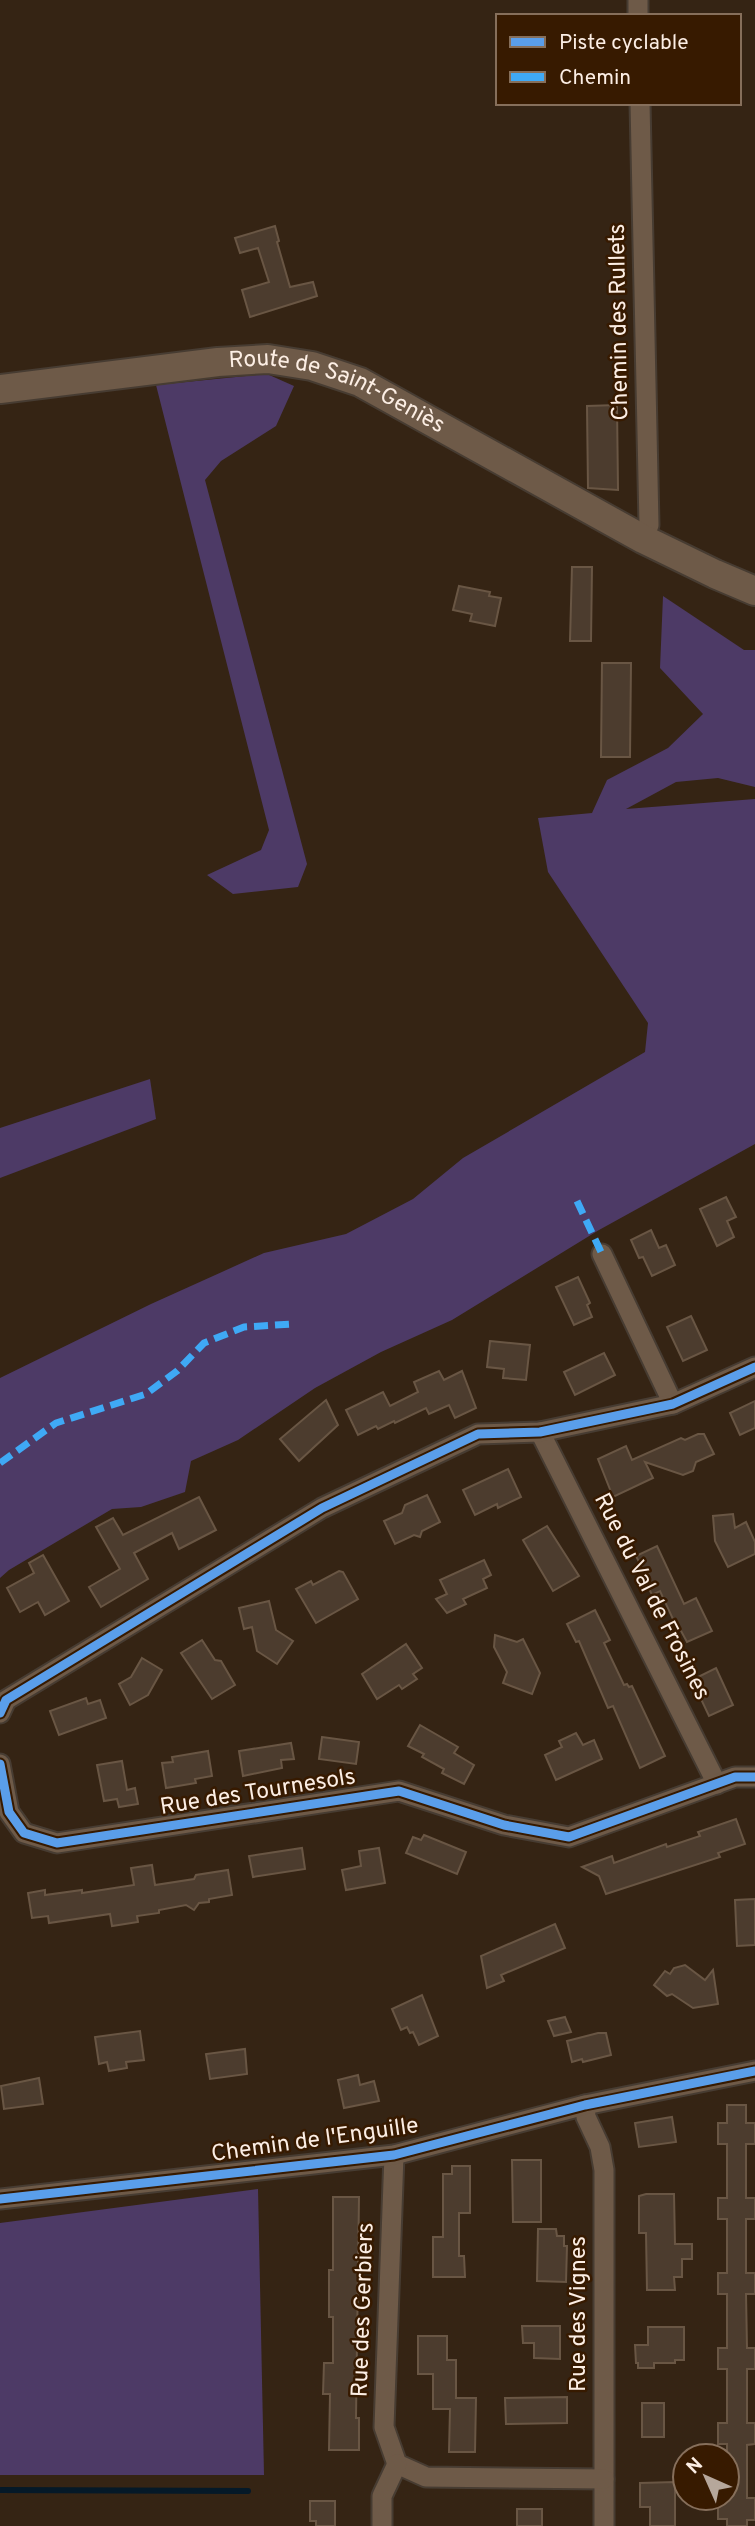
<svg xmlns="http://www.w3.org/2000/svg" width="755" height="2526" font-family="Overpass,sans-serif">
<style>
.green{fill:#4d3a66}
.lines{fill:none;stroke-linecap:round;stroke-linejoin:round}
.stream{stroke:#051928;stroke-width:6}
.building{fill:#4c3c2e;stroke:#695644;stroke-width:2}
.minor-casing{stroke:#473c32;stroke-width:23}
.secondary-casing{stroke:#473c32;stroke-width:32}
.minor{stroke:#6e5a48;stroke-width:19}
.secondary{stroke:#6e5a48;stroke-width:28}
.quiet{stroke:#3fa9f5;stroke-width:7;stroke-dasharray:14 7;stroke-linecap:butt}
.cycleway-casing{stroke:#371a00;stroke-width:13}
.cycleway{stroke:#5a9eea;stroke-width:9}
.labels{text-anchor:middle;dominant-baseline:central;stroke-width:5;stroke-linejoin:round;paint-order:stroke}
.street-label{font-size:23px;fill:#fceee4;stroke:#371a00}
</style>
<rect width="100%" height="100%" fill="#352414"/>
<g class="green">
<path d="M267,374l27,12 -18,40 -55,35 -16,19 102,384 -9,23 -65,7 -26,-19 54,-25 8,-20 -113,-445z"/>
<path d="M663,596l81,54h11v137l-37,-9 -42,4 -50,27 129,-10v345l-156,86 -147,90 -71,32 -66,36 -77,52 -47,21 -6,31 -44,15 -29,2 -103,61 -9,8v-200l151,-74 113,-51 82,-19 67,-35 50,-41 182,-106 3,-29 -100,-151 -10,-54 54,-5 15,-33 61,-32 35,-34 -43,-46z"/>
<path d="M150,1079l6,40 -156,59v-50z"/>
<path d="M258,2189l6,286h-264v-252z"/>
</g>
<g class="lines">
<path class="stream" d="M0,2490l248,1"/>
</g>
<g class="building">
<path d="M275,226l4,15 -2,1 13,45 23,-5 4,14 -67,21 -8,-27 27,-8 -11,-34 -18,5 -5,-15z"/>
<path d="M617,405l1,85 -30,-2 -1,-82z"/>
<path d="M572,567h20l-1,74h-21z"/>
<path d="M459,586l31,6 -1,4 12,2 -6,28 -25,-5 2,-7 -19,-4z"/>
<path d="M602,663h29l-1,94h-29z"/>
<path d="M726,1197l10,20 -9,4 7,16 -17,9 -17,-37z"/>
<path d="M651,1230l8,18 7,-3 9,20 -23,11 -9,-19 -4,1 -8,-18z"/>
<path d="M578,1277l12,26 -3,2 5,12 -18,8 -18,-38z"/>
<path d="M691,1316l16,34 -24,11 -16,-34z"/>
<path d="M490,1341l40,4 -4,35 -23,-2 1,-9 -17,-2z"/>
<path d="M604,1353l11,22 -40,20 -11,-23z"/>
<path d="M439,1371l5,9 18,-9 14,37 -21,10 -6,-13 -20,9 -3,-6 -31,15 -1,-2 -16,8 -2,-3 -18,9 -12,-25 37,-18 7,14 28,-14 -4,-10z"/>
<path d="M326,1400l12,25 -39,36 -19,-22z"/>
<path d="M755,1401v27l-15,7 -10,-22z"/>
<path d="M698,1434h6l10,20 -18,8 -3,9 -10,4 -38,-13 8,16 -40,19 -15,-38 28,-13 6,14 49,-22 4,2z"/>
<path d="M508,1469l13,28 -23,11 -1,-4 -22,11 -12,-25z"/>
<path d="M427,1495l13,27 -18,9 -2,6 -6,-2 -19,9 -11,-23 18,-8 3,-8z"/>
<path d="M199,1497l17,33 -37,19 -7,-16 -38,20 14,26 -47,28 -12,-20 31,-18 -24,-42 17,-9 10,17z"/>
<path d="M733,1514l2,14 11,-6 9,20v12l-27,13 -13,-26 -2,-25z"/>
<path d="M547,1526l32,50 -26,15 -30,-51z"/>
<path d="M657,1546l27,58 12,-6 16,33 -25,11 -7,-13 -2,1 -18,-39 -8,4 -13,-28 2,-1 -5,-10z"/>
<path d="M43,1555l26,46 -24,14 -7,-13 -18,10 -13,-24 27,-15 -5,-10z"/>
<path d="M484,1560l7,15 -8,4 4,9 -24,11 3,5 -19,9 -11,-14 11,-5 -7,-14z"/>
<path d="M339,1571l4,1 15,27 -42,24 -20,-34 15,-8 2,4z"/>
<path d="M269,1601l7,29 17,11 -16,23 -20,-13 -5,-24 -8,2 -5,-21z"/>
<path d="M595,1610l15,30 -6,3 20,42 3,-1 2,3 3,-1 33,70 -25,12 -27,-62 -5,2 -29,-67 -3,1 -9,-18z"/>
<path d="M495,1635l22,7 6,-3 17,34 -8,21 -29,-11 4,-11 -13,-25z"/>
<path d="M202,1640l13,20 6,1 14,24 -23,14 -31,-46z"/>
<path d="M406,1644l16,24 -9,6 4,5 -15,10 -3,-4 -22,14 -15,-25z"/>
<path d="M142,1658l20,12 -14,25 -18,10 -11,-21 12,-7z"/>
<path d="M716,1668l17,37 -24,11 -17,-36z"/>
<path d="M86,1698l2,6 12,-4 6,18 -47,17 -9,-24z"/>
<path d="M420,1725l38,22 -4,6 20,12 -10,19 -22,-11 2,-4 -22,-12 2,-3 -16,-8z"/>
<path d="M576,1733l7,12 11,-5 8,19 -46,21 -11,-25 17,-8 -3,-6z"/>
<path d="M322,1737l37,5 -3,22 -37,-5z"/>
<path d="M291,1743l3,16 -13,1 1,8 -39,8 -4,-25z"/>
<path d="M208,1751l4,25 -17,3 1,4 -30,5 -4,-25 11,-1 -1,-5z"/>
<path d="M122,1761l5,29 8,-2 3,16 -19,3 -2,-8 -13,2 -7,-36z"/>
<path d="M736,1819l9,25 -27,9 2,4 -114,37 -7,-18 -17,-9 30,-11 2,7 52,-19 1,3 33,-11 -2,-4z"/>
<path d="M424,1835l42,17 -9,22 -51,-21 7,-16 8,3z"/>
<path d="M302,1848l3,21 -52,8 -4,-21z"/>
<path d="M379,1848l6,35 -39,7 -4,-20 19,-4 -2,-15z"/>
<path d="M152,1865l3,20 39,-6 2,-4 32,-5 4,25 -23,4v3l-10,1 -5,7 -8,-5 -27,5v3l-22,3 1,6 -26,4 -2,-12 -61,9 -1,-7 -16,2 -4,-25 17,-3v5l37,-5v3l52,-8 -3,-17z"/>
<path d="M755,1899v46l-18,1 -2,-46z"/>
<path d="M555,1924l10,24 -64,27 3,6 -17,7 -6,-32z"/>
<path d="M685,1965l20,15 8,-10 5,34 -25,4 -21,-14 -5,2 -13,-11 11,-14 5,3 4,-6z"/>
<path d="M422,1995l16,41 -19,9 -6,-13 -3,1 -3,-6 -6,3 -9,-21z"/>
<path d="M565,2017l6,15 -17,4 -6,-15z"/>
<path d="M140,2031l4,29 -18,2 1,6 -18,3 -2,-9 -8,2 -4,-27z"/>
<path d="M598,2033h8l5,22 -28,7 -1,-3 -10,3 -5,-21z"/>
<path d="M245,2049l2,25 -37,5 -4,-25z"/>
<path d="M358,2075l2,10 14,-4 5,20 -35,7 -6,-28z"/>
<path d="M39,2078l4,26 -39,5 -3,-23z"/>
<path d="M727,2105h19v18h9v21h-9v54h9v21h-9v54h9v21h-9l1,54h8v21h-8v54h8v21l-8,1v53h8v22h-8v6h-20v-7h-9v-21h9v-54h-9v-21h9v-54h-9v-21h9v-54h-9v-21h9v-54h-9v-21h9v-54h-9v-21h9z"/>
<path d="M672,2117l4,25 -37,5 -4,-24z"/>
<path d="M512,2160h29v62h-28z"/>
<path d="M452,2166h18v47h-11v43h5l1,21h-32v-40h10v-63h9z"/>
<path d="M646,2194h28l1,50h17v15h-10v18h-8l1,13h-28l-1,-57h-7v-37z"/>
<path d="M333,2197h26l-3,221h3v32h-30l1,-56h-7l1,-31h9v-46h-4v-47h4z"/>
<path d="M538,2229h18l1,7h7v10h3l-1,36 -29,-1z"/>
<path d="M522,2326h38v33l-26,-1v-15h-11z"/>
<path d="M648,2327h36v33h-9v3h-21v5h-16v-5h-2l-1,-18h13z"/>
<path d="M418,2336h29v24h9v38h20l-1,54h-26l1,-43h-17v-35h-15z"/>
<path d="M567,2397v26l-61,1 -1,-26z"/>
<rect x="642" y="2403" width="22" height="34"/>
<path d="M675,2482v44h-25v-19h-10v-24z"/>
<path d="M310,2501h25v25h-19v-5h-6z"/>
<rect x="517" y="2509" width="25" height="17"/>
</g>
<g class="lines">
<defs>
<g id="minor">
<path d="M638,0v16"/>
<path d="M640,103l9,422 -6,14"/>
<path d="M602,1254l71,150"/>
<path d="M540,1432l177,352"/>
<path d="M0,1713l6,-13 316,-192 156,-74 62,-2 133,-28 82,-37"/>
<path d="M0,1764l9,48 15,21 33,10 342,-52 105,34 65,12 166,-60h20"/>
<path d="M585,2105l1,12 14,30 4,23v356"/>
<path d="M394,2155l-10,272 13,37 29,13 178,2"/>
<path d="M0,2199l394,-44 191,-50 170,-34"/>
<path d="M382,2526v-30l15,-32"/>
</g>
<g id="secondary">
<path id="s1" d="M0,389l218,-27 50,-3 44,7 48,16 283,157 72,35 40,17"/>
</g>
</defs>
<use href="#minor" class="minor-casing"/>
<use href="#secondary" class="secondary-casing"/>
<use href="#minor" class="minor"/>
<use href="#secondary" class="secondary"/>
<g class="quiet">
<path d="M577,1201l25,53"/>
<path d="M0,1463l56,-40 90,-29 31,-23 27,-28 40,-16 49,-3"/>
</g>
<defs>
<g id="cycleway">
<path d="M0,1713l6,-13 316,-192 156,-74 62,-2 133,-28 82,-37"/>
<path d="M0,1764l9,48 15,21 33,10 342,-52 105,34 65,12 166,-60h20"/>
<path d="M0,2199l394,-44 191,-50 170,-34"/>
</g>
</defs>
<use href="#cycleway" class="cycleway-casing"/>
<use href="#cycleway" class="cycleway"/>
</g>
<g class="labels">
<g class="street-label">
<text transform="translate(620 322) rotate(-91)">Chemin des Rullets</text>
<text stroke="none"><textPath href="#s1" startOffset="345">Route de Saint-Geniès</textPath></text>
<text transform="translate(651 1597) rotate(63)">Rue du Val de Frosines</text>
<text transform="translate(258 1793) rotate(-9)">Rue des Tournesols</text>
<text transform="translate(315 2141) rotate(-8)">Chemin de l'Enguille</text>
<text transform="translate(364 2310) rotate(-88)">Rue des Gerbiers</text>
<text transform="translate(579 2314) rotate(-90)">Rue des Vignes</text>
</g>
</g>
<rect x="496" y="14" width="245" height="91" fill="#371a00" stroke="#866f5b" stroke-width="2"/>
<rect x="510" y="37" width="35" height="10" fill="#5a9eea" stroke="#866f5b" stroke-width="2"/>
<text x="559" y="49" font-size="21" fill="#fceee4">Piste cyclable</text>
<rect x="510" y="72" width="35" height="10" fill="#3fa9f5" stroke="#866f5b" stroke-width="2"/>
<text x="559" y="84" font-size="21" fill="#fceee4">Chemin</text>
<g transform="translate(706 2477) rotate(315)"><circle r="33" fill="#371a00" stroke="#866f5b" stroke-width="2"/>
<path d="M0-5L12 26L0 18L-12 26Z" fill="#b6a79b"/>
<text y="-10" font-size="19" font-weight="bold" text-anchor="middle" fill="#fceee4">N</text>
</g>
</svg>
